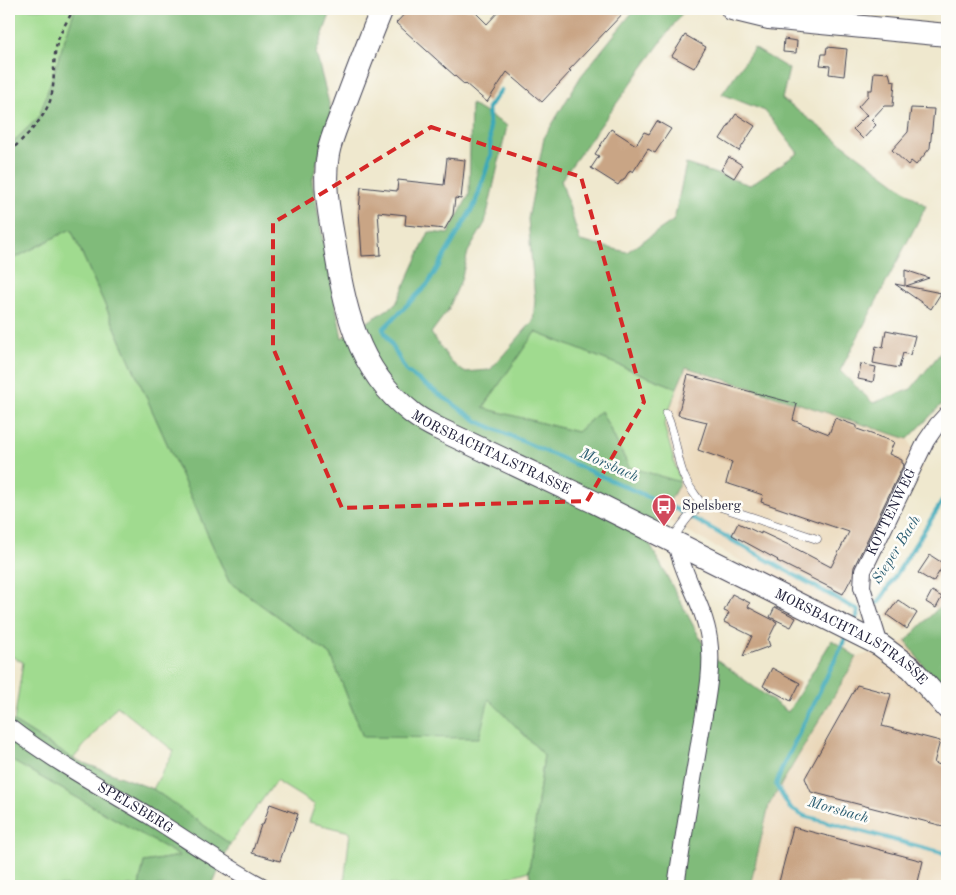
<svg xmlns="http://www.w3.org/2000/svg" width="956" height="895" font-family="'Old Standard TT',serif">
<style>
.built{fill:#ead8ba}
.green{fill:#a0db8f;stroke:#617e65}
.forest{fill:#80bb7a;stroke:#516e5a}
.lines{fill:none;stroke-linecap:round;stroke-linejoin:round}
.stream{stroke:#3aa9b9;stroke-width:4.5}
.building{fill:#c9a585}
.lane-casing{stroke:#414051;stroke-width:9}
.street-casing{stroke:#414051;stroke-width:18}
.secondary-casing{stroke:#414051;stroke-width:24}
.path{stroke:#414051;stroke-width:2.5;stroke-dasharray:4 4;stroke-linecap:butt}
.lane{stroke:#fff;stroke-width:8}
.street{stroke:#fff;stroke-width:16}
.secondary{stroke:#fff;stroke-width:22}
.marked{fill:none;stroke:#d62828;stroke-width:4;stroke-dasharray:10 6;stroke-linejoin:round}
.labels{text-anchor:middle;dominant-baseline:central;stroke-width:5;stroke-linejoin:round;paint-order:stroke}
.street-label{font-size:14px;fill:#22223b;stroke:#fdfcf7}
.poi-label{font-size:14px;fill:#22223b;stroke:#fdfcf7;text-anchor:start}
.water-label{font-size:15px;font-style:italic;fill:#2d5f74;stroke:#fdfcf7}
</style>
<rect width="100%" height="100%" fill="#fdfcf7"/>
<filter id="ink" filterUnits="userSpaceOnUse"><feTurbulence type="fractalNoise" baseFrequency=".02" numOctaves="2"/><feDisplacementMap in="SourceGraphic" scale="10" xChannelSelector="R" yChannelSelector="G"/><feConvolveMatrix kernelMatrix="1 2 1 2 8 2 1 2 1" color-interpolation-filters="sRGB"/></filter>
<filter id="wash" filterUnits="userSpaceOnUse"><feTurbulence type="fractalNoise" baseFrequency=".0096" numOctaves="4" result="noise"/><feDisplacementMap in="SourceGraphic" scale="20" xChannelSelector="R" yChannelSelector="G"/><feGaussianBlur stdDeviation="1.12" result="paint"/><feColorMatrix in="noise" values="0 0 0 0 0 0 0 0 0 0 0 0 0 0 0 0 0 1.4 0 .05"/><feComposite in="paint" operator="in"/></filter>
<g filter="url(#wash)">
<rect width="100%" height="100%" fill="#efe8ce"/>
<g class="built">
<path d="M686,367l222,72 14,27 -85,148 -176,-97 19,-35 -16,-57z"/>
<path d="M906,641l41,59v186h-197l19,-81 88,-148z"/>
</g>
<g class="green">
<path d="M9,9h66l-36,108 -30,29z"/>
<path d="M71,229l158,353 102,73 32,82 126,-39 55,57 -15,116 -50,15h-82l-4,-2h-49l6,-52 -41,-10 6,-17 -39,-24 -46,63 -77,-55 21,-38 -57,-45 -44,53 -59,-37 9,-60 -14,-7v-394z"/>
<path d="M535,332l142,56 -13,37 16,57 -51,-15 -28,-56 -24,21 -94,-24z"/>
<path d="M9,759l171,97 -36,6 -5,24h-130z"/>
</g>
<g class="forest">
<path d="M75,9h257l-16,44 15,58 -19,71 30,156 54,-34 33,-72 19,2 21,-39 2,-91 36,22 -22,97 -17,29 -7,28 -13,30 -17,23 20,29 13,10 26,-2 43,-49 2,-21 -7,-81 16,-81 37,-62 54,-67h50l-124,171 19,61 47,11 47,-32 12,-56 64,21 48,-32 -33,-42 -43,-17 32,-46 35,21 -7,30 144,107 -86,165 33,32 38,-14 36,-44v54l-39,40 -222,-72 -9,21 -142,-56 -52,76 94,24 24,-21 28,56 51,15 -32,59 60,112 80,59 44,-72 25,17 -88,148 -19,81h-218l-3,-15 15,-116 -55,-56 -10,39 -116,-1 -32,-82 -102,-73 -158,-353 -62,32v-115l30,-29z"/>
<path d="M947,599v101l-41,-59z"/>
<path d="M9,719l64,40 80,30 77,55 -18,42h-73l5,-24 36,-6 -171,-97z"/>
</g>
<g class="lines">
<g class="stream">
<path d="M501,90l-13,18 3,47 -16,49 -47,80 -45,45 23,42 73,51 199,88 181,101 -6,13"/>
<path d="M871,605l8,-3 68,-108"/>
<path d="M847,635l-65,133 -6,17 14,23 14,8 143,38"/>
</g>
</g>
<g id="blocks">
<g class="building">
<path d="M409,9h63l15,15 14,-15h126l-58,61 2,1 -29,31 -35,-30 -20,30 -21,-18 -1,1 -69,-62z"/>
<path d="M685,35l21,12 -12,21 -22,-12z"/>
<path d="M784,39l13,2 -1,12 -13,-1z"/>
<path d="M827,47l20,2 -3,27 -15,-2 1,-8 -10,-1 2,-11h4z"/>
<path d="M874,72l15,1 2,7 4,1 -2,25h-9l-13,14 5,5 -13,14 -10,-10 14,-14 -9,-8 10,-11v-6h4z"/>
<path d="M911,108l23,1 -4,39 -14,17 -5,-4 -3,4 -16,-15 16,-18z"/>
<path d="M736,114l19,12 -16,25 -19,-12z"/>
<path d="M657,121l14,8 -16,24 -7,-4 -15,23 -3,-2 -7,11h-2l-3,4 -27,-17 8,-12 -4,-2 16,-25 25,16 8,-13 5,2z"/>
<path d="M729,157l13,8 -8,13 -13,-8z"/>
<path d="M447,158l18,2 -4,39 -6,-1 -2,17 -8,14 -40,-4 1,-10 -28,-3 3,43 -19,1 -3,-45 2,-24 36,4 1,-11 46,5z"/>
<path d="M905,270l24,8 -23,8 35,7 -10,16 -36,-25 10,2z"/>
<path d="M886,330l29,6 -5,19 -7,-2 -4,15 -26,-5 3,-17 7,2z"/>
<path d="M861,364l15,3 -3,15 -15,-3z"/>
<path d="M688,375l109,29 -4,16 36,14 6,-16 22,8v3l37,13 -5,12 13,6v3l2,1 -50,103 -1,8 -10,19 -66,-33 1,-1 -46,-25 6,-12 23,11v-2l30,14 40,21 18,-35 -88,-30 2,-7 -37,-12 6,-21 -34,-12 9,-28 -29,-7z"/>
<path d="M930,555l14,9 -11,18 -15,-9z"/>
<path d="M932,591l10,6 -6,11 -10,-6z"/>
<path d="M732,594l18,9 -2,4 29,15 -9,18 2,6 -27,10 9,-20 -28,-14 5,-9 -5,-2z"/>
<path d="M898,600l19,13 -10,16 -20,-14z"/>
<path d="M775,607l21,11 -5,9 -21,-10z"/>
<path d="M772,668l28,15 -9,18 -28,-15z"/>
<path d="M857,685l34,9 -9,32 58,15 -6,22 13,4v60l-136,-35 -6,-14z"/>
<path d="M270,804l28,10 -6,18 -2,-1 -10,30 -28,-8 9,-28h2z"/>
<path d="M793,827l130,34 -6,25h-139z"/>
</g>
</g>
</g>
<g filter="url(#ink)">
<use href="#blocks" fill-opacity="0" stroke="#414051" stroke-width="1"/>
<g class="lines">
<defs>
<g id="lane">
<path d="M666,414c10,20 9,37 16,57 3,12 13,23 20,34"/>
<path d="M672,539c12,-15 20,-34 40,-35l105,35"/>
</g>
<g id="street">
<path d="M676,542c6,34 28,62 33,97 5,33 -5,72 -10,105 -8,47 -16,95 -23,142"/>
<path id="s1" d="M880,645l-18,-58 1,-16 63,-130 11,-16 10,-11"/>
<path id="s2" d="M9,727c44,34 92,60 139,88 38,24 75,50 114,71"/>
</g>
<g id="secondary">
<path id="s3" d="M382,9c-13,31 -25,63 -37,95 -6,17 -14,33 -17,50 -5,29 1,59 6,87 10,65 22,128 77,171 8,7 17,11 26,16l157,74 286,143 31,23 36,40"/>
<path d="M732,9l37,9 178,17"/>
</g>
</defs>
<use href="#lane" class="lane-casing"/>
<use href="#street" class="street-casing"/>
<use href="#secondary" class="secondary-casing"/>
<path class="path" d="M9,152c16,-15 33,-30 41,-51 5,-15 3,-30 5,-46 1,-17 11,-32 19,-46"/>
<use href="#lane" class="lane"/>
<use href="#street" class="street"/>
<use href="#secondary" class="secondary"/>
</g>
</g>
<path class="marked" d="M431,127l150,50 63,225 -57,99 -245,7 -69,-160v-125z"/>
<defs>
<symbol id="bus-pin" viewBox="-11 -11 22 30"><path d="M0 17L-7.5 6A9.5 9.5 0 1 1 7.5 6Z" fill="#d1495b" stroke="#fdfcf7"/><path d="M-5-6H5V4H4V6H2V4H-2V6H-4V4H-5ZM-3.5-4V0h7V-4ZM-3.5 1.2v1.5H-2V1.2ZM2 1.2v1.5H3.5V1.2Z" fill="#fff"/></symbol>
</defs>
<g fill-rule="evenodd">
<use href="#bus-pin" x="650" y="492" width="28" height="38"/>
</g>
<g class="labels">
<g class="street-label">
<text stroke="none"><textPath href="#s3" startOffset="525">MORSBACHTALSTRASSE</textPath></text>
<text stroke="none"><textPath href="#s1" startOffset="142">KOTTENWEG</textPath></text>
<text stroke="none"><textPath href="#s3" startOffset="930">MORSBACHTALSTRASSE</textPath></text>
<text stroke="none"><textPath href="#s2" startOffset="150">SPELSBERG</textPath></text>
</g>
<g class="poi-label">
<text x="682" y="506">Spelsberg</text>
</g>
<g class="water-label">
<text transform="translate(609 466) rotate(24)">Morsbach</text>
<text transform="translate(897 550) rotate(-58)">Sieper Bach</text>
<text transform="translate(838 811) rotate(16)">Morsbach</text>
</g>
</g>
<rect width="956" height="895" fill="none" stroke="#fdfcf7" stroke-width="30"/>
</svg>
